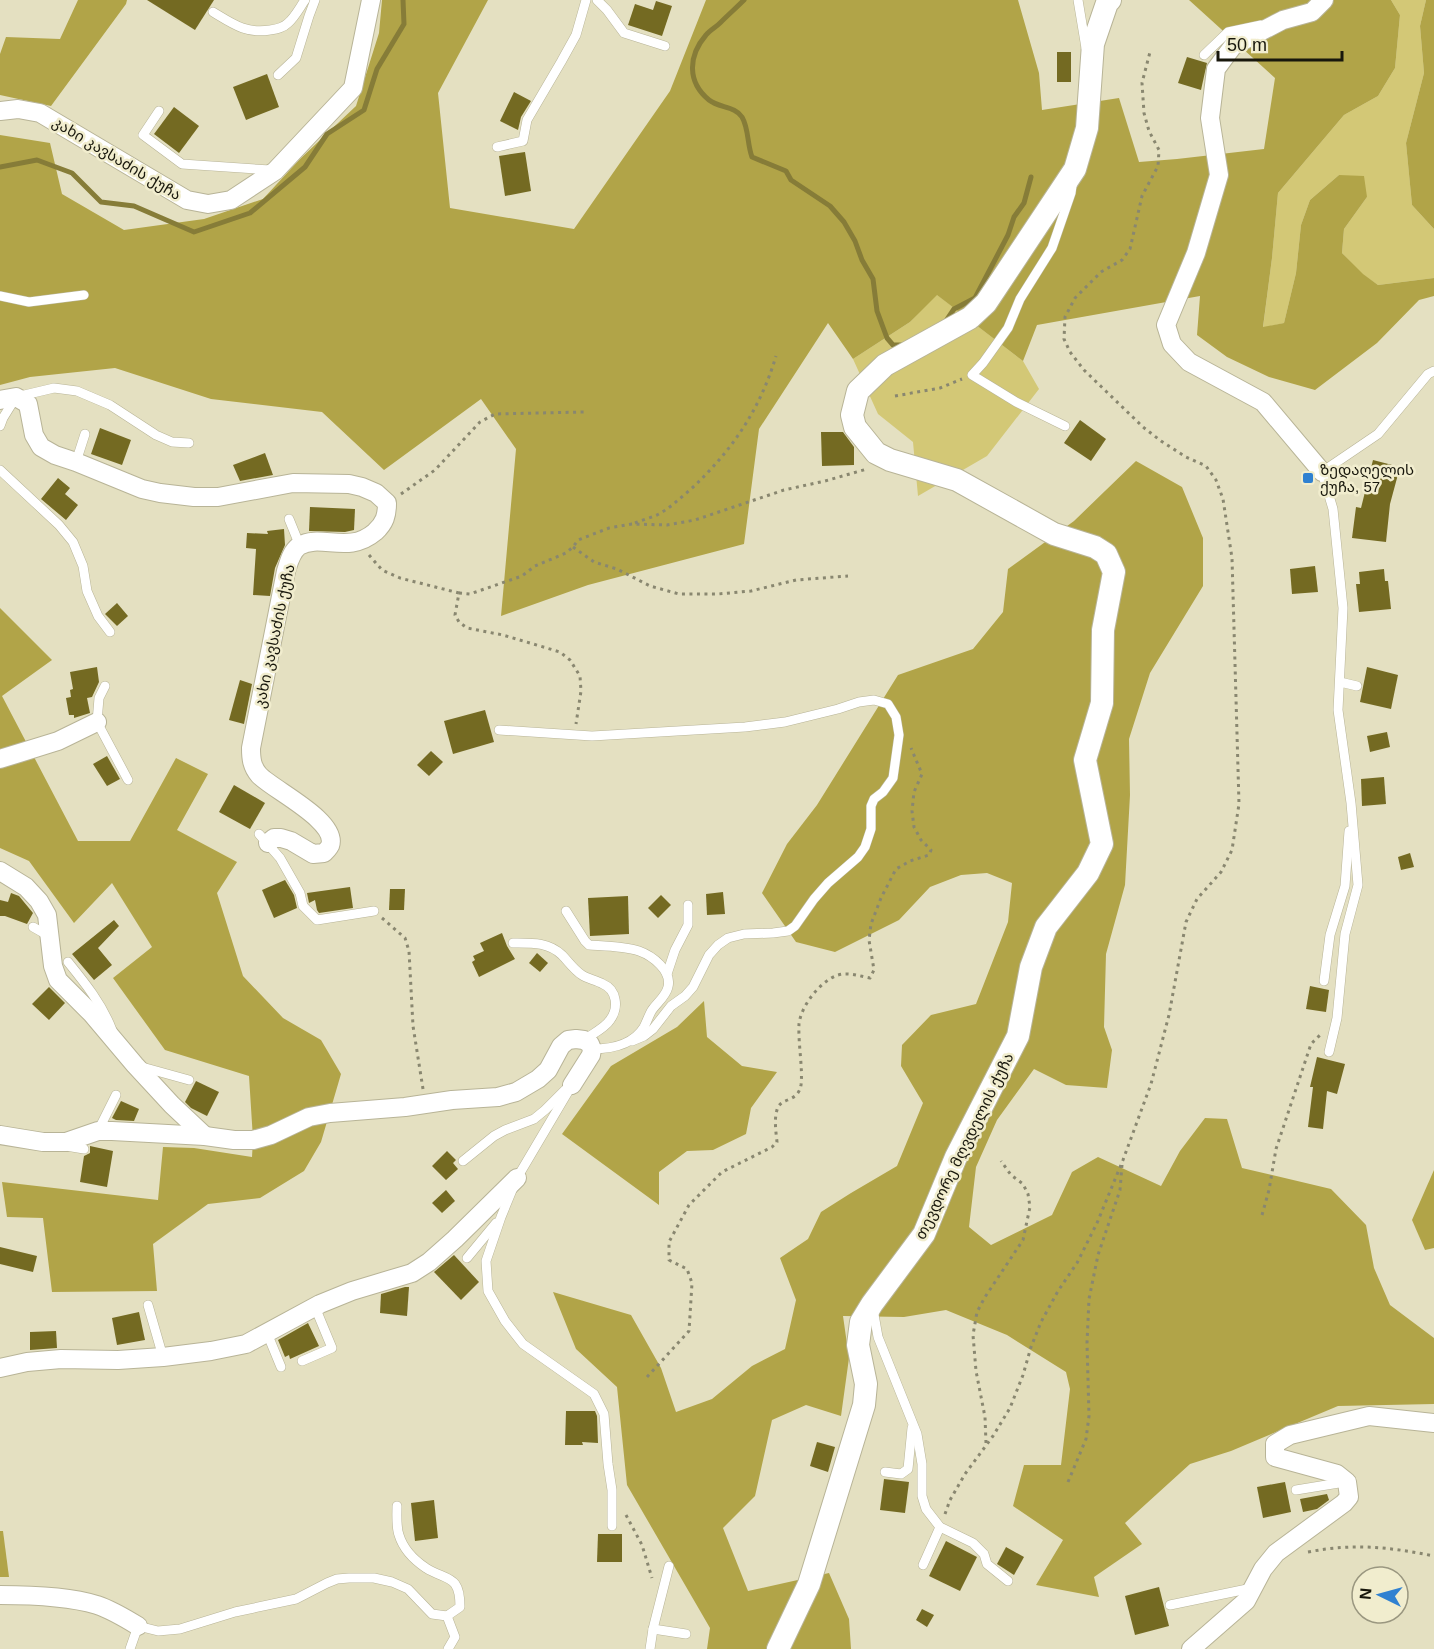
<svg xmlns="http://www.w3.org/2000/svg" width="1434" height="1649" font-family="Helvetica,'Noto Sans Georgian',sans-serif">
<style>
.green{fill:#d3c876}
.forest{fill:#b1a448}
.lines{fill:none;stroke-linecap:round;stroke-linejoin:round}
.stream{stroke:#867c38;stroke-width:5}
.building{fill:#746a22}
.service-casing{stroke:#b8b497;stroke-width:10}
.minor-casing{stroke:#b8b497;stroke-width:20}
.tertiary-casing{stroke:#b8b497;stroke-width:24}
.path{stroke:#898770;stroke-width:3;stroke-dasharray:3 4.5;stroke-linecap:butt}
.service{stroke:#fff;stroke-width:9}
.minor{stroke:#fff;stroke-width:18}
.tertiary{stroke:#fff;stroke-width:22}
.poi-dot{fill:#3081d1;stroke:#f1edce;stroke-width:2}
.labels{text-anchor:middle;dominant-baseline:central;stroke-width:5;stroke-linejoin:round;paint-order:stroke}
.street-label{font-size:15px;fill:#18170c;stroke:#f1edce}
.poi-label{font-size:15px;fill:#18170c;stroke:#f1edce;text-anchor:start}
</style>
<rect width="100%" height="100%" fill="#e4e0c1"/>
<g class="green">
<path d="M1391,0h35l-6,26 4,47 -18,70 6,62 22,24v49l-56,7 -16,-11 -20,-21 2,-24 23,-32 -28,-22 -29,25 -9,25 -5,48 -12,50 -21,5 9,-70 6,-65 66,-78 34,-19 17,-28 5,-53z"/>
<path d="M936,294l87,67 16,28 -52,67 -69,40 -5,-54 -35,-28 -25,-55 57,-37z"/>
</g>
<g class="forest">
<path d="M78,0h49l-1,4 -75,102 -51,-11v-41l6,-17 54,2z"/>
<path d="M382,0h106l-50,93 12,115 124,21 96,-138 36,-91h312l21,73 3,37 77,-12 20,64 38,-3 87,-10 11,-71 -86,-78h202l9,15 -5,53 -17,28 -34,19 -66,78 -6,65 -9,69 21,-4 12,-50 5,-48 9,-25 29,-25 25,1 3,21 -23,32 -2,24 21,21 15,11 56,-7v18l-15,4 -42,43 -62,47 -46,-13 -42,-20 -30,-22 3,-39 -163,29 -14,36 -86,-66 -27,27 -57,37 -25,-36 -69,106 -15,115 -156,41 -87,31 15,-167 -35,-50 -97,71 -62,-58 -111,-13 -96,-31 -85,9 -30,8v-250l50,8 12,51 62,36 80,-11 59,-20 37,-40 56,-53 23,-73z"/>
<path d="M1426,0h8v229l-22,-24 -6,-62 18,-70 -4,-47z"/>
<path d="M1136,461l46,26 21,51v48l-53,87 -21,66 1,56 -5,90 -19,69 -2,73 8,23 -5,38 -41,-3 -32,-16 -37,51 -21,47 -7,60 22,18 61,-30 20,-43 26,-15 63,29 19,-35 25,-33 22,1 15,49 89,21 35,36 8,43 16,37 44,33v66l-96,2 -107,45 -41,13 -65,59 17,21 -48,33 5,20 -63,-12 27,-45 -50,-34 11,-41h37l9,-76 -4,-17 -59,-37 -61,-25 -42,7 -61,-1 6,42 -8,58 -35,-11 -34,15 -17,76 -32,32 25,63 81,-18 20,46 2,30h-144l3,-21 -83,-143 -10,-98 -41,-38 -23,-57 78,23 30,53 15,44 36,-13 40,-33 33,-17 11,-49 -16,-42 28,-19 13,-27 30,-19 46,-27 26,-63 -22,-37 1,-21 29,-30 45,-11 32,-82 4,-39 -25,-10 -26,2 -31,12 -31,33 -64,32 -39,-10 -34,-49 25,-49 30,-39 81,-130 75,-26 30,-37 5,-43 66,-48z"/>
<path d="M0,608l52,52 -50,36 76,145h52l46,-83 32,16 -31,56 60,32 -20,31 26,83 40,42 38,22 20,34 -20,68 -17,29 -44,27 -52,6 -55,40 4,47 -105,1 -9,-74 -36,-1 -5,-35 156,18 5,-53 31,1 58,9 1,-18 -4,-63 -84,-26 -52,-72 39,-31 -40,-64 -38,40 -45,-62 -29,-13z"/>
<path d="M704,1001l3,36 35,29 35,6 -26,36 -5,26 -33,16 -26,1 -28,21v33l-97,-71 49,-68 66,-39z"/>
<path d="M1434,1170v78l-9,2 -13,-30z"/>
<path d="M0,1531h3l6,46h-9z"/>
</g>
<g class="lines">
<g class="stream">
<path d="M744,0c-8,8 -16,15 -24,23 -4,4 -10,7 -14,12 -18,21 -19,47 3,65 10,8 26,6 33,17 7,12 5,27 10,40l34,14 5,9 39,26 14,16 11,19 7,19 11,19 4,32 10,27 6,7h9"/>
<path d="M0,167l37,-7 35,13 29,29 33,4 60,26 56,-19 55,-46 22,-33 37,-24 13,-41 27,-45 -1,-24"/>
<path d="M946,321l8,-12 21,-11 33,-63 6,-18 10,-14 7,-26"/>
</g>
</g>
<g class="building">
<path d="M147,0h67l-19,30z"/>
<path d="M656,1l16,5 -10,30 -34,-11 7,-21 18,6z"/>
<rect x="1057" y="52" width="14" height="30"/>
<path d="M1187,57l20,6 -6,27 -23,-7z"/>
<path d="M267,74l12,33 -33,13 -13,-33z"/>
<path d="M514,92l17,9 -10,16 -3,13 -18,-9z"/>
<path d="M174,107l25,19 -20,27 -25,-19z"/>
<path d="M525,152l6,39 -26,5 -6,-40z"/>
<path d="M1080,420l26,19 -15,22 -27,-18z"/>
<path d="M100,428l31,12 -9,25 -31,-11z"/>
<path d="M821,432h22l11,15v18l-32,1z"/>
<path d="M265,453l8,22 -33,6 -7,-16z"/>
<path d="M1373,460l27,7 -10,37 -4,38 -34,-4 4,-31 5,1z"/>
<path d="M58,478l12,10 -5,6 13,11 -12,15 -25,-21z"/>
<path d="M310,507l45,2 -1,21 -9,2 -36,-1z"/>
<path d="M284,529l1,16 -10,23 -5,28 -17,-1 3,-46 -10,-1 1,-15 21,1 -1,-3z"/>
<path d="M1315,566l3,26 -26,2 -2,-25z"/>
<path d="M1384,569l1,12h3l3,28 -32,3 -3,-28h4l-1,-12z"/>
<path d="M117,603l11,13 -11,10 -12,-12z"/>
<path d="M97,667l2,15 -7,15 -5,1 3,15 -16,5v-3h-5l-3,-17 5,-1 -1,-7 3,-1 -3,-17z"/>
<path d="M1367,667l31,8 -7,34 -31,-7z"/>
<path d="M240,680l12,4 -8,40 -15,-4z"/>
<path d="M485,710l9,32 -41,12 -9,-33z"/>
<path d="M1387,732l3,15 -20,5 -3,-16z"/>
<path d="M431,751l12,11 -14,14 -12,-11z"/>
<path d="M107,756l13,23 -13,7 -14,-22z"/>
<path d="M1384,777l2,27 -24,2 -1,-27z"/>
<path d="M234,785l31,18 -15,26 -31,-17z"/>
<path d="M1410,853l4,14 -13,3 -3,-13z"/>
<path d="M285,880l9,15 3,13 -23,10 -12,-28z"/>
<path d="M350,887l3,21 -34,5 -2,-3 -2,-10 -6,3 -2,-10z"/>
<path d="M390,889h15l-1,21h-15z"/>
<path d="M723,892l2,22 -18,1 -1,-21z"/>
<path d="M11,893l8,3 14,17 -6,11 -22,-8h-5v-16l8,2z"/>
<path d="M661,895l10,10 -13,13 -10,-10z"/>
<path d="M628,896l1,38 -39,2 -2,-38z"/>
<path d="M114,920l5,6 -21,22 14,17 -18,15 -22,-26z"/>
<path d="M502,933l5,13 8,13 -36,18 -7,-15 3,-2 -2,-4 11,-5 -4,-8z"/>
<path d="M537,953l11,10 -8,9 -11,-9z"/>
<path d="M1310,986l19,4 -3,22 -20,-3z"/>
<path d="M49,987l16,16 -16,17 -17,-16z"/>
<path d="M1317,1057l28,7 -8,30 -10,-3 -4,38 -15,-2 5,-40h-3z"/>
<path d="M196,1081l23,11 -12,24 -16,-8 -6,-6z"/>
<path d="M121,1101l18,8 -5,12 -18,-1 -4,-2z"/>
<path d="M90,1146l23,5 -6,36 -27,-5 4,-26 6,-3z"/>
<path d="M447,1151l9,9 -3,3 5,6 -12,11 -14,-14z"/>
<path d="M446,1190l9,11 -13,12 -10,-10z"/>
<path d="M0,1247l37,9 -4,16 -33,-8z"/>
<path d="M454,1255l25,27 -18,18 -27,-28z"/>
<path d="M405,1287h4l-2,29 -27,-3 1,-19z"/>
<path d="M139,1312l6,28 -28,5 -5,-27z"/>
<path d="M308,1323l11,23 -29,13 -1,-4 -4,2 -7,-17z"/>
<path d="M56,1331l1,17 -27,2v-18z"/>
<path d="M566,1411h29l2,5 1,27 -16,-1 1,3h-18z"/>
<path d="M817,1442l18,5 -7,25 -18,-6z"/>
<path d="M884,1479l25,3 -4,31 -25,-3z"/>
<path d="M1285,1482l6,30 -28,6 -6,-31z"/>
<path d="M1327,1494l2,6 -12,9 -14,3 -3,-13z"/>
<path d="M434,1500l4,38 -23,3 -4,-38z"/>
<path d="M598,1534h24v28h-25z"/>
<path d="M946,1541l31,16 -17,34 -31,-15z"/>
<path d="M1006,1547l18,10 -10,18 -17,-11z"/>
<path d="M1159,1587l10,39 -34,9 -10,-39z"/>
<path d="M922,1609l12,6 -7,12 -11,-7z"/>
</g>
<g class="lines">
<defs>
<g id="service">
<path d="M597,0l10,10 17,23 41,13"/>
<path d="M1078,0l8,48"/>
<path d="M213,12c20,12 33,22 57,18 7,-1 13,-2 18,-7 7,-6 12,-16 17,-23"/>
<path d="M1204,55l24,-23 33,-7"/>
<path d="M278,75l18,-17 13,-42 6,-16"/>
<path d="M159,111l-16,24 39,29 88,6"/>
<path d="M497,147l26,-6 4,-21 34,-58 15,-27 10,-35"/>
<path d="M0,296l29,6 55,-7"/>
<path d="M0,426l3,-8 13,-21 38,-9 23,3 33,14 46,30 16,7 17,1"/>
<path d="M1065,426l-49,-24 -44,-27 11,-12 25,-35 12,-29 32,-51 19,-55 1,-7"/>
<path d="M76,462l9,-28"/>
<path d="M0,470l59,55 14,17 10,24 4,25 11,25 12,16"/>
<path d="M289,519l11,27"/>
<path d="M1340,682l17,4"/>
<path d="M105,686l-6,12 -2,24 31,58"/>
<path d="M499,730l93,6 153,-9 40,-5 53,-13 21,-7 15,-2 14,4 8,13 3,18 -6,43 -10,14 -9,7 -3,7v23l-6,18 -7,10 -30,26 -14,16 -19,27 -7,5 -15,2 -29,1 -16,4 -10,7 -9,10 -16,32 -8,9 -14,10 -18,23 -9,7 -12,5"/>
<path d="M259,834l21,24 20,35 3,13 14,14 57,-9"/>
<path d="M566,911l19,30 4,4c16,1 35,1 50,6 14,5 33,20 29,36 -2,9 -11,16 -16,23 -3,5 -5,11 -8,17 -11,18 -32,22 -52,22"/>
<path d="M33,927l16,9"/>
<path d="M513,943c19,0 35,-1 49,12 6,6 12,15 20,20 6,4 14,5 21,9 14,6 16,24 7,36 -5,8 -18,14 -26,20"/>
<path d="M68,962c17,21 34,42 44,68"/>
<path d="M667,974l8,-24 13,-25v-20"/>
<path d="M1324,981l6,-46 15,-49 4,-55"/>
<path d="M1329,1052l8,-34 8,-84 13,-49 -7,-82 -13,-93 5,-102 -10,-99 -11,-37 56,-38 50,-60 6,-3"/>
<path d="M142,1067l47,13"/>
<path d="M572,1085l-55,93 -16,39 -15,44 2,30 17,30 18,23 71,50 10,20 4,50 4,26v36"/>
<path d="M98,1131l18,-36"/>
<path d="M66,1146l18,3"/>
<path d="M463,1161l31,-25 11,-6 29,-11 11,-9 20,-20"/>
<path d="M467,1258l29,-35"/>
<path d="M148,1305l15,52"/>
<path d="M873,1309l5,28 39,97 5,30v32l4,13 14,18 33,16 11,11 3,10 21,17"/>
<path d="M267,1333l14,34"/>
<path d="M302,1361l30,-13 -17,-41"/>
<path d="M885,1472l16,2 7,-5 4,-41"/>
<path d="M1296,1490l49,-8"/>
<path d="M923,1565l17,-38"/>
<path d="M1170,1605l82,-17"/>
<path d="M447,1616l8,21 -7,12"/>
<path d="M653,1629l33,5"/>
<path d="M130,1649l8,-23 20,5 22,-2 55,-17 61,-13 31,-16 10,-4 12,-1h25l18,4 16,7 24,25 15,2 13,-9c0,-33 -13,-26 -34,-39 -12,-8 -23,-20 -27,-33 -3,-8 -2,-20 -2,-29"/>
<path d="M650,1649l3,-20 16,-63"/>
</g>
<g id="minor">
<path d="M0,111l18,-2 22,4 147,87 21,4 23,-4 44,-29 78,-83 18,-88"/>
<path d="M0,400l16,-3 12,7 6,31 7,12 14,8 21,7 66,27 18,4 34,4h24l75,-14 56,1 13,3 14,6 11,10c0,12 -2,20 -12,29 -27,23 -54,1 -76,14 -8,6 -10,16 -13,25l-35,177c0,11 1,19 8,27 14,15 80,46 71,71 0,1 -5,6 -6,7l-11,1 -22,-13 -10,-3h-7l-6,5"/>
<path d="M1322,472l-59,-70 -74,-40 -17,-18 -6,-19 30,-72 23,-78 -9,-57 6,-49 17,-23 50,-26 29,-8 12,-12"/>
<path d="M0,759l58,-18 39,-19"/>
<path d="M0,871l26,16 13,14 8,14 6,51 5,14 34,34 43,51 37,40 33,31"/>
<path d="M0,1135l43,7h23l32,-11h14l93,5 29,4h19l18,-5 38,-18 21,-4 75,-6 47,-7 46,-3 18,-5 22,-13 10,-9 13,-24 7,-6 8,-1 8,1 6,4 2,5 -1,6 -19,30"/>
<path d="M0,1368l27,-6 34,-3 57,1 45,-3 48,-6 35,-7 74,-40 32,-13 60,-18 17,-11 26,-23 62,-61"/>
<path d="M0,1595c28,0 71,2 97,10 15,5 28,13 41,21"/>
<path d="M1191,1649l55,-48 17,-32 13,-16 68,-50 5,-6 -2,-15 -10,-8 -62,-17v-13l15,-9 79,-19 65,7"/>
</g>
<path id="tertiary" d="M778,1649l31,-65 55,-179 2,-21 -8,-39 3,-23 11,-18 52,-70 32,-77 62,-121 13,-69 15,-40 42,-54 14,-29 -17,-84 17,-57 1,-73 11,-58 -8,-18 -11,-7 -41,-13 -97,-54 -67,-20 -14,-7 -21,-26 -3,-12 6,-24 27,-26 85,-47 16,-15 89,-134 12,-41 6,-84 14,-41 3,-3"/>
</defs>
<use href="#service" class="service-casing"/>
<use href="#minor" class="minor-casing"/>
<use href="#tertiary" class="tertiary-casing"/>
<g class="path">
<path d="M895,396l45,-8 22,-9"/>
<path d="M401,494l34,-24 45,-48 15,-8 90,-2"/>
<path d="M635,523c7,-3 15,-5 22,-8 12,-6 22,-16 33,-25 41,-38 70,-80 86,-134"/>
<path d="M573,547l21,15 23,7 33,17 29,8h39l33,-3 45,-11 52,-4"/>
<path d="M369,555l13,15 18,8 59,15 -4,22 4,7 8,6 36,7 57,17 10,8 10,16 1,15 -5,33"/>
<path d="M459,593l11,1 52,-18 13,-10 31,-13 7,-6 5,-7 31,-12 23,-4 35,1 28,-5 89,-30 41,-9 42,-12"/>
<path d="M382,918l23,20 4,13 4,75 10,63"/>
<path d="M1262,1215l7,-25 7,-41 35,-105 9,-9"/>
<path d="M647,1377l42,-46 3,-48 -5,-14 -18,-9v-18l20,-37 33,-33 50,-25 5,-5c-1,-9 -3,-23 0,-32 3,-13 21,-7 24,-25 2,-17 -3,-41 -2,-61 2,-18 21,-43 39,-49 11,-3 21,1 32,3l4,-8 -5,-30 2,-16 10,-26 15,-29 14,-8 19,-6 2,-5 -10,-10 -7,-13 -2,-16 2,-19 8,-18 -11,-26"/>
<path d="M986,1443l-1,-26 -9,-46 -3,-36 4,-23 8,-15 38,-57 7,-33 -2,-13 -5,-10 -12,-9 -10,-14"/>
<path d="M1068,1482l18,-43 3,-23 -2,-73 2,-44 9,-44 22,-65 2,-25"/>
<path d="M945,1514l5,-14 15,-26 28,-38 17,-28 13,-33 8,-28 10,-25 17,-31 19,-28 20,-40 26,-63 28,-76 18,-69 17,-93 11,-23 24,-27 11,-22 7,-46 -7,-246 -9,-59 -7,-19 -10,-14 -20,-9 -25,-16 -18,-14 -59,-57 -14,-18 -6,-13 1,-22 10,-19 26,-26 21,-12 8,-11 12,-53 16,-30 1,-16 -10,-19 -5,-18 -2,-30 8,-31"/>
<path d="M626,1515l16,30 10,33"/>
<path d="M1308,1552c46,-9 81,-5 126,4"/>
</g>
<use href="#service" class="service"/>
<use href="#minor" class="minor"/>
<use href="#tertiary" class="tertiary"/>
</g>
<rect class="poi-dot" x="1302" y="472" width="12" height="12" rx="3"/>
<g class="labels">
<g class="street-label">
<text transform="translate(117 158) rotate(31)">კახი კავსაძის ქუჩა</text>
<text transform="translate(274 636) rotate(-78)">კახი კავსაძის ქუჩა</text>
<text transform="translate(964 1146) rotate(-64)">თევდორე მღვდელის ქუჩა</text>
</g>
<g class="poi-label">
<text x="1320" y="469">ზედაღელის<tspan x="1320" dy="17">ქუჩა, 57</tspan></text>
</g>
</g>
<g transform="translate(1380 1595) rotate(275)"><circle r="28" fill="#f1edce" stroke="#9a9780" stroke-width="1.5"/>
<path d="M0-4.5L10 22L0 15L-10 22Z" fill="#3081d1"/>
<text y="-9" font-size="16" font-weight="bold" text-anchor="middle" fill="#18170c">N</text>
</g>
<path d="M1218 51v9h124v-9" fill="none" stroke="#18170c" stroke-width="3"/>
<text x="1227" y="51" font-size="18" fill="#18170c" stroke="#f1edce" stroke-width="4.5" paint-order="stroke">50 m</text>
</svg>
